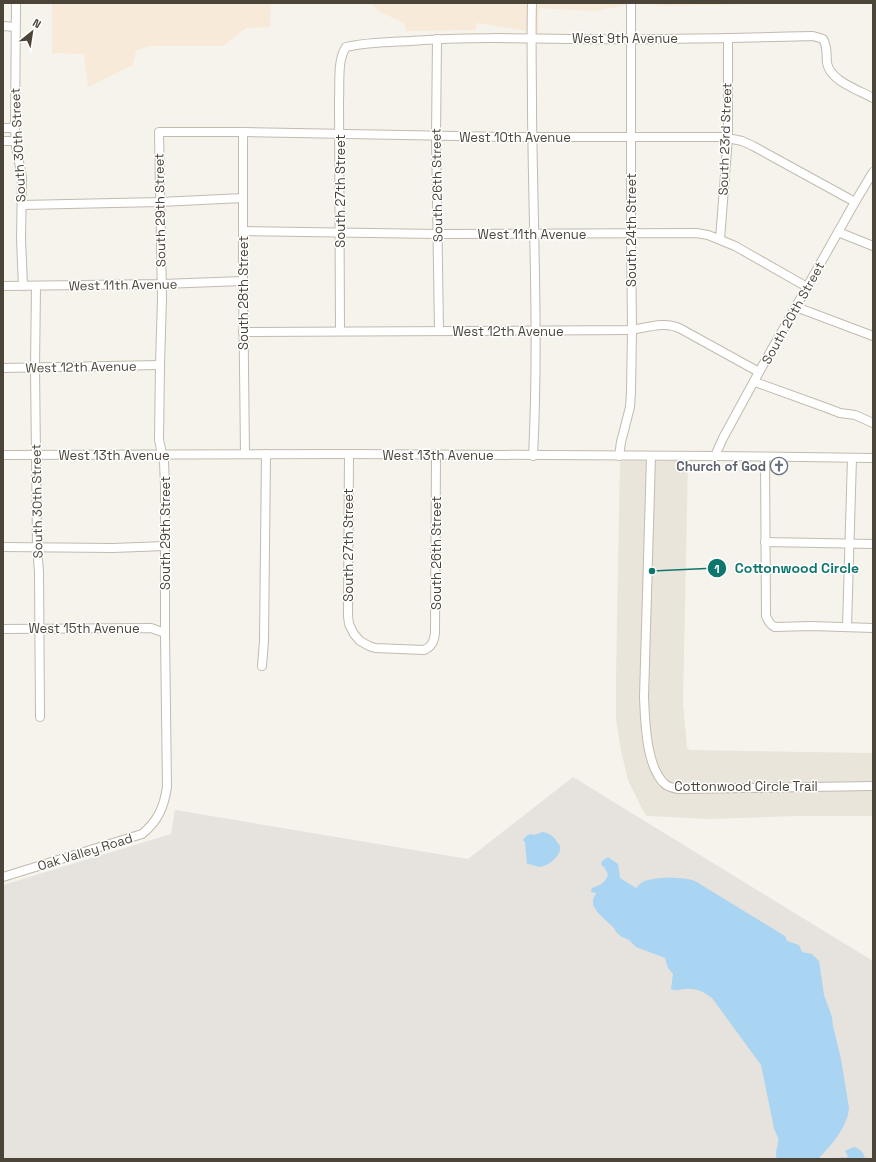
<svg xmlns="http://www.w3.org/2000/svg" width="876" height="1162" font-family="'Space Grotesk',sans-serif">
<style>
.residential{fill:#eae5da}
.commercial{fill:#f7ead8}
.industrial{fill:#e6e2dd}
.water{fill:#a9d4f2}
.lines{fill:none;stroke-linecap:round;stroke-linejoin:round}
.minor-casing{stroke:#c2bbae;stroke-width:10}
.minor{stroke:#fff;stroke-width:8}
.labels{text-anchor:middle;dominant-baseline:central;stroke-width:3;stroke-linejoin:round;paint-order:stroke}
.street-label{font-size:13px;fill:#4b4439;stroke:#fff}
.worship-label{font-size:13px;font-weight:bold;fill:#5b616d;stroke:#fff;text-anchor:end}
.leader{fill:none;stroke:#0f766e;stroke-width:1.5}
.callout-dot{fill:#0f766e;stroke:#fff;stroke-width:1.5}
.mark-label{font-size:12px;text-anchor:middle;font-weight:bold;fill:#fff}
.callout-label{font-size:14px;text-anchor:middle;font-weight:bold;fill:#0f766e;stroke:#fff;stroke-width:3;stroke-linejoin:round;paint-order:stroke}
</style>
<rect width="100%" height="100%" fill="#f6f3ec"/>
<path class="residential" d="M620,461h68l-5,241 4,46 3,2 183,3v63h-76l-88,3 -62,-3 -4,-5 -15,-31 -7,-29 -5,-32v-39z"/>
<g class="commercial">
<path d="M52,3h219l-1,24 -24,1 -23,18h-72l-15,4 -3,15 -45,22 -4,-33 -32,-1z"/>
<path d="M370,3h257v2l-33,6 -55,-3 -1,25 -61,-10 -2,7 -69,1 -2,-8 -24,-11z"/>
<path d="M647,3h159l-145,3z"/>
</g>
<path class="industrial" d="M573,777l300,184v198h-870v-274l168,-51 4,-24 293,49z"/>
<g class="water">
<path d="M543,832c10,2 12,7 17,14 0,3 0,5 -1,7 -3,6 -12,13 -19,14 -4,0 -8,-3 -13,-3l-2,-22 -2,-2 3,-4 5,-2 3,1z"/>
<path d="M608,857l10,7 2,14 16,10c2,-2 3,-3 5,-5 11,-7 42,-6 54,-2l90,55 2,5 12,4 3,7 10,2 7,7 5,34 8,22 1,9 8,33 8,49c-1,18 -18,38 -31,51h-41c-3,-8 2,-13 1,-21 -1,-3 -3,-7 -4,-10l-13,-63 -49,-67c-9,-7 -17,-10 -28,-9 -5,1 -8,2 -13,0l2,-15 -5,-6 -3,-10 -29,-11 -7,-7 -7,-3 -6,-5 -2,-4 -16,-15 -5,-8v-6l3,-6 -5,-1 1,-4c8,-3 14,-5 16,-14l-4,-7 -3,-2 1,-4z"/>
<path d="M854,1147c6,2 10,5 11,12h-24v-2l5,1 2,-2 -3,-5z"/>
</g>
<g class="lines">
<defs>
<g id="minor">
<path d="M16,3l-1,125 1,18 6,32 -1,61 2,47"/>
<path d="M532,3c-1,35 0,71 0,106 1,116 7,231 1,347"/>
<path d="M3,26l12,1"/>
<path d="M437,39l-1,97 3,195"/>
<path d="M3,128h12"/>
<path d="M243,132v149l2,173"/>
<path d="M3,141h12"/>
<path d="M22,205l138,-3 83,-4"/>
<path d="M243,231l195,3 258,-1 12,2 27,11 72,41"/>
<path d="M838,232l35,14"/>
<path d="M720,239l8,-102v-99"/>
<path d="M3,286l159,-2 81,-3"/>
<path d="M36,286l-1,82 2,178 2,26 1,145"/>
<path d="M796,307l77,29"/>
<path d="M340,331l-1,-231c1,-16 -2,-40 7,-53 21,-5 43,-5 64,-6 53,-4 107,-3 161,-2 80,1 161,-1 242,-3l10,3c5,8 3,15 4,24 3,18 32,27 46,35"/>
<path d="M243,332l389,-2c17,-3 34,-9 49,-1l78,43"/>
<path d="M3,368l157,-3"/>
<path d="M755,382l72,26 13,5 15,2 18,8"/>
<path d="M349,454l-1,162 1,8 5,10 6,7 9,5 6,2 49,2c8,-3 10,-9 11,-17l1,-177"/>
<path d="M3,455l346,-1 366,2 158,2"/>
<path d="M619,456l2,-14 9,-35 1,-15 1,-62 -1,-97v-230"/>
<path d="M651,456l-7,241c1,24 2,72 22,88 3,2 7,3 12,4l195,-3"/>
<path d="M715,456l8,-18 36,-66 96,-170 18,-30"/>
<path d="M765,457l1,159c2,5 4,9 9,11l36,-1 62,2"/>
<path d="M765,542l108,2"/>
<path d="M3,547l110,1 52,-2"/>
<path d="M847,627l5,-169"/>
<path d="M3,629l148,-1 14,5"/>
<path d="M262,666l2,-25 2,-187"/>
<path d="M3,877l139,-43c16,-13 22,-27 25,-47l-2,-154v-147l-1,-24 -5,-22 1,-75 2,-67 -3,-166h84l268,5h212l19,4 11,5 102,56"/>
</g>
</defs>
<use href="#minor" class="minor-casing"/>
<use href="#minor" class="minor"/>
</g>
<defs>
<symbol id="church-ring" viewBox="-11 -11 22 22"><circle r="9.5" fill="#fff" stroke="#6b7280" stroke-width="1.5"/><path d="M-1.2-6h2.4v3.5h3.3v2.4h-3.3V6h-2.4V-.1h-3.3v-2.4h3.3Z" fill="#6b7280"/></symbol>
</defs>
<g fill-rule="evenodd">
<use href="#church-ring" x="769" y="456" width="20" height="20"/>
</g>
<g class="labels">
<g class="street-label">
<text x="625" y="38">West 9th Avenue</text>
<text x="515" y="137">West 10th Avenue</text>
<text transform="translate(725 139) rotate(-88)">South 23rd Street</text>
<text transform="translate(18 145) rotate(-93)">South 30th Street</text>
<text transform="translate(437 185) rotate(-91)">South 26th Street</text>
<text transform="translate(340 191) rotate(-90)">South 27th Street</text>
<text transform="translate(160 210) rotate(-91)">South 29th Street</text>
<text transform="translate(631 230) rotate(-90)">South 24th Street</text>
<text x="532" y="234">West 11th Avenue</text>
<text transform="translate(123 285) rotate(-1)">West 11th Avenue</text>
<text transform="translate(243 293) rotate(-90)">South 28th Street</text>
<text transform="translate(793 313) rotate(-61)">South 20th Street</text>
<text x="508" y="331">West 12th Avenue</text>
<text transform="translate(81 367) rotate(-1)">West 12th Avenue</text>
<text x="114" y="455">West 13th Avenue</text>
<text x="438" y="455">West 13th Avenue</text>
<text transform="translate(37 501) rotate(-91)">South 30th Street</text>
<text transform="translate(165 533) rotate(-90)">South 29th Street</text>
<text transform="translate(348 545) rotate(-90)">South 27th Street</text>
<text transform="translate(436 553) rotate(-90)">South 26th Street</text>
<text x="84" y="628">West 15th Avenue</text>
<text x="746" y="786">Cottonwood Circle Trail</text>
<text transform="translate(85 852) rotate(-17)">Oak Valley Road</text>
</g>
<g class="worship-label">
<text x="766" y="466">Church of God</text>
</g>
</g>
<path class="leader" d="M652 571L717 568"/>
<g class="callout-dot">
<circle cx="652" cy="571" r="4"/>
<circle cx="717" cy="568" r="10"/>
</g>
<g class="mark-label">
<text x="717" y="573">1</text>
</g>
<g class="callout-label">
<text x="797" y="573">Cottonwood Circle</text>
</g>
<rect width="876" height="1162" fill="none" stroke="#4b4439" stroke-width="8"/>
<g transform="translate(32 32) rotate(30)" stroke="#ffffff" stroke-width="3" paint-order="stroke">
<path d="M0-3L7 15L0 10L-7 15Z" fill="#4b4439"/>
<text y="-6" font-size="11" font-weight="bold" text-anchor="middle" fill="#4b4439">N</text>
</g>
</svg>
